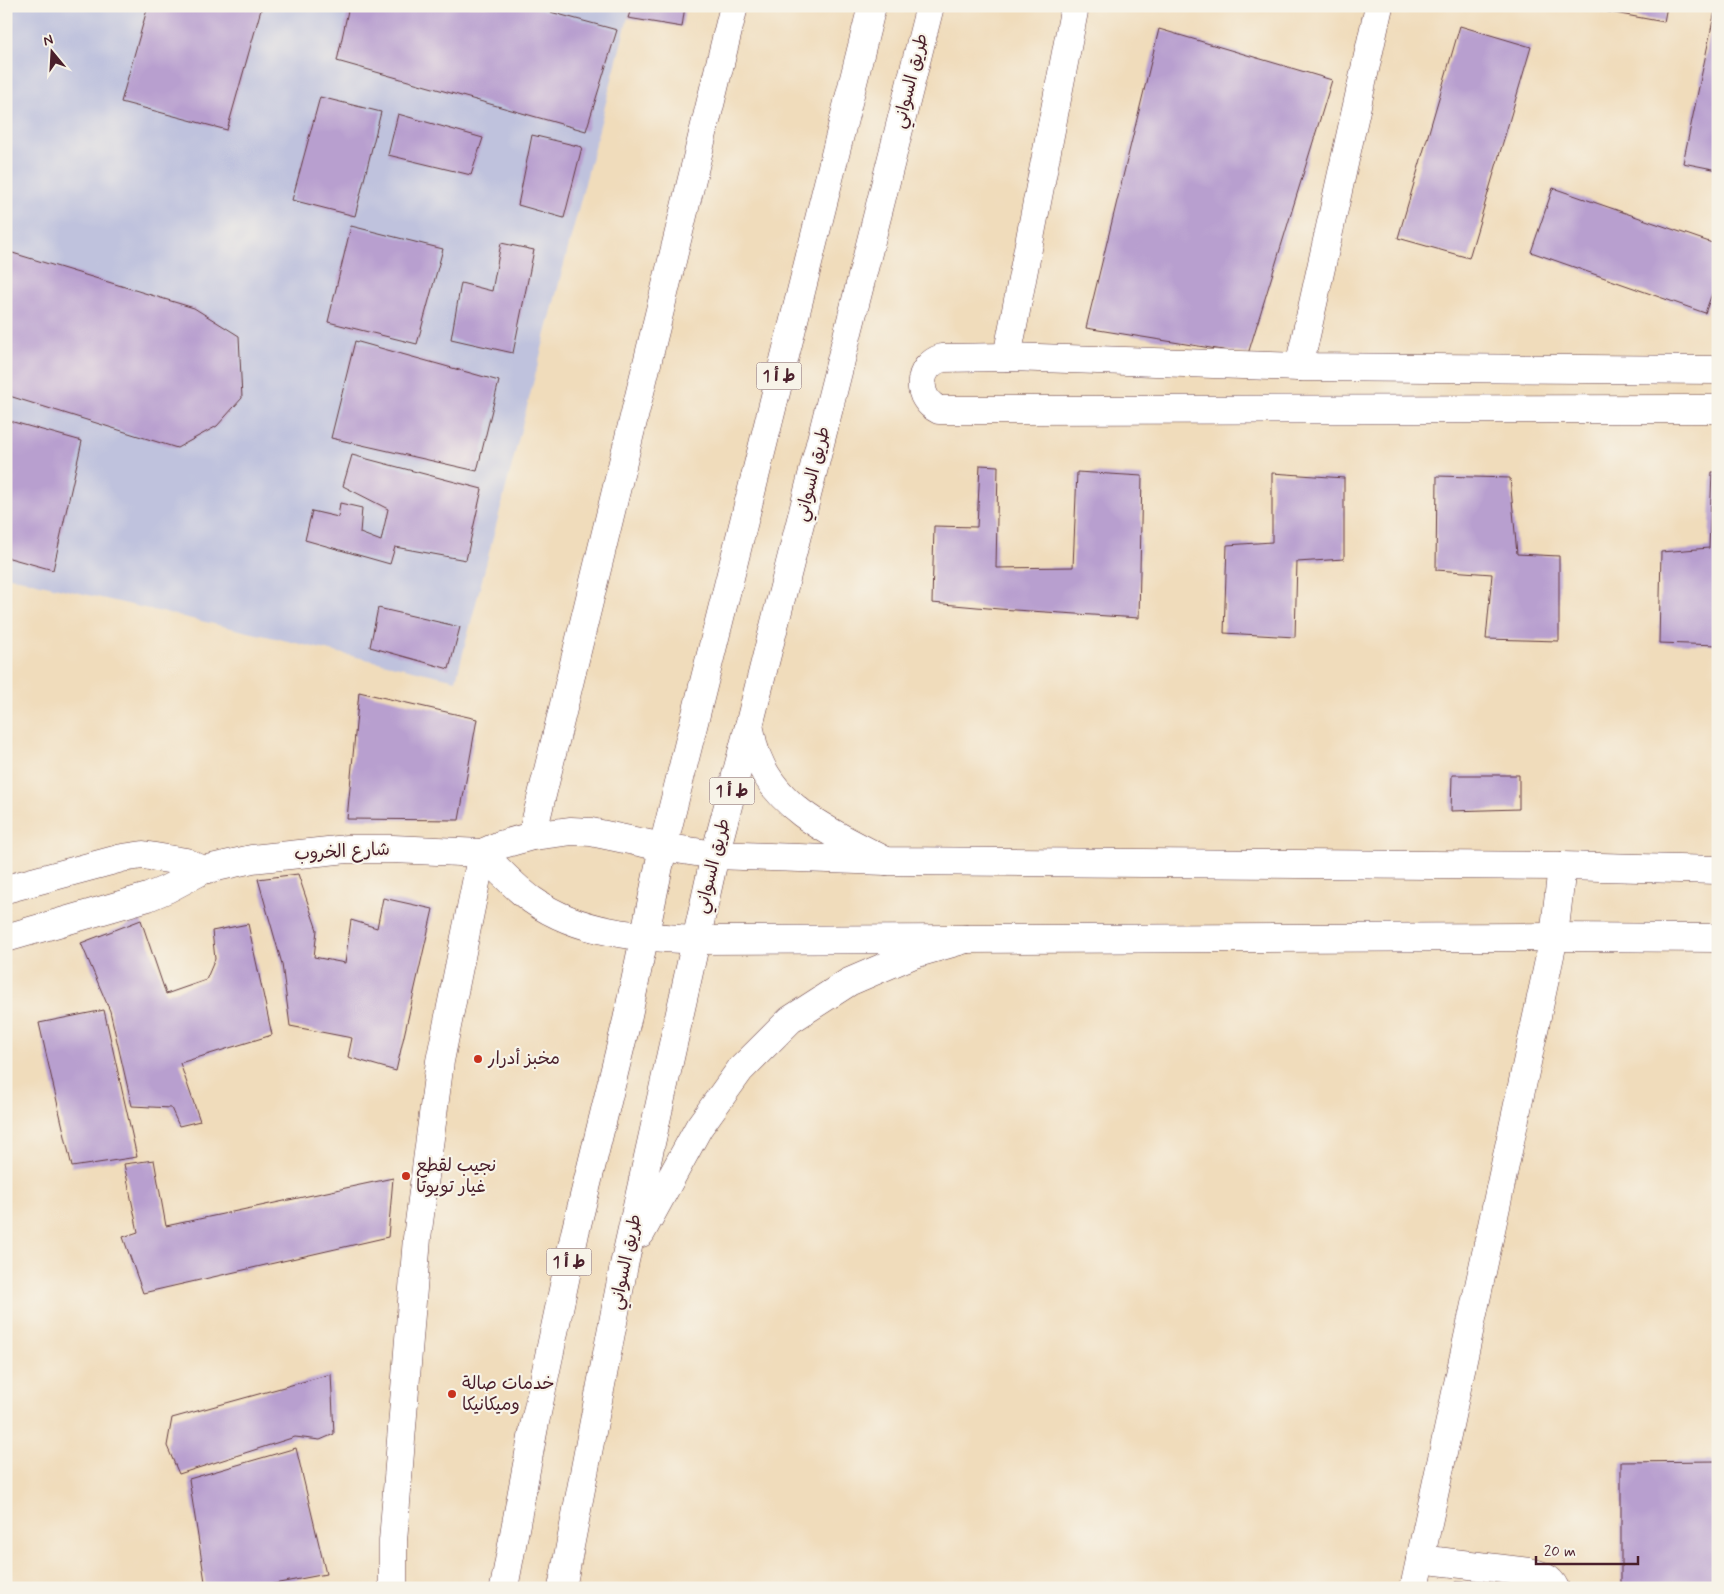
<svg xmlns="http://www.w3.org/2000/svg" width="1724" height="1594" font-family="Mynerve,'Playpen Sans Arabic',sans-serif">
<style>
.industrial{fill:#bfc2dd}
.building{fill:#b89fcf}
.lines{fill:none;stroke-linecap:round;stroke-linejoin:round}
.minor-casing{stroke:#633b41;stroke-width:29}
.major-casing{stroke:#633b41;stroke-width:29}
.highway-casing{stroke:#633b41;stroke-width:29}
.minor{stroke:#fff;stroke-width:28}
.major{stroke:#fff;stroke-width:28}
.highway{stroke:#fff;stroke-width:28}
.poi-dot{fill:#c8321e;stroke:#f7f3e8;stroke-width:2}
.labels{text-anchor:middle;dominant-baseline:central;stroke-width:4.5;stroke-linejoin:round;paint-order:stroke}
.shield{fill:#f7f3e8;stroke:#7e5f64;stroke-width:1}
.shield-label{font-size:16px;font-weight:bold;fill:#4a1f2b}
.street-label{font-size:18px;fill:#4a1f2b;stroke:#f7f3e8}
.poi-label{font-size:18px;fill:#4a1f2b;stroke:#f7f3e8;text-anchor:start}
</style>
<rect width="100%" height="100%" fill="#f7f3e8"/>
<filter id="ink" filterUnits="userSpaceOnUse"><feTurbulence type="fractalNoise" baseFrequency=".02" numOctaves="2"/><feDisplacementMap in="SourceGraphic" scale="10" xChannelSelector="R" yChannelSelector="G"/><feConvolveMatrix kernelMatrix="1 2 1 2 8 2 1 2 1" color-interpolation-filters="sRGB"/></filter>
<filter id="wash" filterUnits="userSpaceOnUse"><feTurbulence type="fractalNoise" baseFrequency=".0096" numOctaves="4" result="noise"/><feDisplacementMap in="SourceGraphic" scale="20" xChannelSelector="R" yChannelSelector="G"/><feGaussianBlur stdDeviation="1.12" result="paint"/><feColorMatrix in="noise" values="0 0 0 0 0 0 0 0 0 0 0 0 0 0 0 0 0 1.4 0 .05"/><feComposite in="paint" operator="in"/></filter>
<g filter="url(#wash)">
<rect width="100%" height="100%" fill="#f0dcbb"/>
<path class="industrial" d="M6,6h625l-175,674 -450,-104z"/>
<g id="blocks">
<g class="building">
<path d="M148,6h114l-35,124 -106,-28z"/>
<path d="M349,6h179l89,24 -31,101 -249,-70z"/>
<path d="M632,6h53l-3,21 -54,-9z"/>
<path d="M1576,6h91l-3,16z"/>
<path d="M1716,6h2v164l-35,-7z"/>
<path d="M1460,26l71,21 -62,211 -71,-20z"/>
<path d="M1159,29l173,51 -84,274 -162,-26z"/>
<path d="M320,97l61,15 -26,104 -63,-16z"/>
<path d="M398,114l85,24 -12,37 -83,-20z"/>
<path d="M532,135l50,12 -18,71 -46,-13z"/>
<path d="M1553,188l165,57v32l-13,36 -174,-61z"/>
<path d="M351,226l92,23 -26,95 -89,-22z"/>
<path d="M501,243l33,7 -21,103 -62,-14 10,-56 31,8z"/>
<path d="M6,251l188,57 45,28 3,62 -25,28 -40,22 -171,-53z"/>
<path d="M355,341l144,40 -22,90 -146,-33z"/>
<path d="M6,420l76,21 -29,129 -47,-13z"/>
<path d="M352,455l130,34 -16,71 -71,-13 -5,17 -85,-24 7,-29 26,6 2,-14 22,5 -2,25 21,8 7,-32 -45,-23z"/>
<path d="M980,465l18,1 -2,102 77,-1 4,-95 65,4 -3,142 -140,-9 -67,-6 2,-77 43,1z"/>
<path d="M1712,472h6v173l-59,-2 2,-91 48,-4z"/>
<path d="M1272,473l72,5v81l-47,3 -2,75 -71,-4 3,-88 45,-3z"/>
<path d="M1437,476l73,2 7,76 42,2v85l-73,-2 6,-65 -56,-4z"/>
<path d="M378,608l82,19 -11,42 -79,-22z"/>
<path d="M359,692l118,27 -18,101 -112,-1z"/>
<path d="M1452,775h67v34l-68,2z"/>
<path d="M298,874l19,56 -3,27 31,6 6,-43 26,8 6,-30 50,11 -37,162 -48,-14 4,-19 -62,-12 -8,-62 -24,-85z"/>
<path d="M141,920l25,74 40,-14 9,-21 -3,-28 36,-7 24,111 -92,28 20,58 -21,5 -8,-18 -39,-2 -22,-95 -29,-68z"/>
<path d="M104,1010l33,147 -65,10 -33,-144z"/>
<path d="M154,1160l12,66 227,-48 -5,59 -245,56 -20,-56 15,-5 -14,-68z"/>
<path d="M331,1374l3,60 -14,6 -25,-3 -116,37 -12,-28 5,-28z"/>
<path d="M296,1448l30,126 -73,14h-47l-17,-109z"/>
<path d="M1718,1461v127h-97v-126z"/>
<path d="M1455,1582l21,1 -1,5h-20z"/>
</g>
</g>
</g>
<g filter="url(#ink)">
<use href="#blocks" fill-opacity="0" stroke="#633b41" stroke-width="1"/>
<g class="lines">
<defs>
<g id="minor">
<path d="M1007,357l68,-351"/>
<path d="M1299,367l80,-361"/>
<path d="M1718,370l-419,-3 -292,-10 -65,1c-26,8 -27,41 -3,52l779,-1"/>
<path d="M532,836l202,-830"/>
<path d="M1420,1559l109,13c10,2 21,5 26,16"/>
<path d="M393,1588v-47l24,-303 23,-177 42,-208"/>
<path d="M1414,1588l140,-651"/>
</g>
<g id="major">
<path d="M482,853c16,16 31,33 50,47 48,34 107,37 164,40l858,-3 164,1"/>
<path d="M6,889l116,-31 21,-3 43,7 17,8"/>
<path d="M1554,937l8,-71"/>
<path d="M6,938l142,-41 19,-8 36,-19 49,-11 95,-10h46l89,4 18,-8 32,-9 39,-5 20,1 72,15 52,8 171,6 676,5 156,4"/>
</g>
<g id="highway">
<path d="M749,726c3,10 4,21 8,30 21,56 80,79 129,105"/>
<path d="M641,1233l58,-106 41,-57 50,-50 59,-38 65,-28 52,-15"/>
<path d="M504,1588l30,-161 41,-194 52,-213 36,-173 209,-841"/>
<path d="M562,1588l62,-323 91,-410 34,-129 181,-720"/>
</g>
</defs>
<use href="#minor" class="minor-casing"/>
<use href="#major" class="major-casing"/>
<use href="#highway" class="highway-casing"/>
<use href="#minor" class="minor"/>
<use href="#major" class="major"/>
<use href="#highway" class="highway"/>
</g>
</g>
<g class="poi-dot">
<circle cx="478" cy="1059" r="5"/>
<circle cx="406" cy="1176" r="5"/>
<circle cx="452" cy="1394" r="5"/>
</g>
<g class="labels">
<g class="shield">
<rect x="756.5" y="362.5" width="45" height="27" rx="4"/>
<rect x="709.5" y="777.5" width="45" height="27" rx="4"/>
<rect x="546.5" y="1248.5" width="45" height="27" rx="4"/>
</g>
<g class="shield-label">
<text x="779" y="376">ط أ 1</text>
<text x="732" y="791">ط أ 1</text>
<text x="569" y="1262">ط أ 1</text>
</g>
<g class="street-label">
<text transform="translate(911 81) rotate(-76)">طريق السواني</text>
<text transform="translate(813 474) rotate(-76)">طريق السواني</text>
<text transform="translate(342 852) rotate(-3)">شارع الخروب</text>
<text transform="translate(713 866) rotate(-76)">طريق السواني</text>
<text transform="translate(626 1262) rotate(-78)">طريق السواني</text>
</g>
<g class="poi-label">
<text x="488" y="1059">مخبز أدرار</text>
<text x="416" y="1166">نجيب لقطع<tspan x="416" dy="21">غيار تويوتا</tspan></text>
<text x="462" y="1384">خدمات صالة<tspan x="462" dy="21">وميكانيكا</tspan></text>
</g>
</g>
<rect width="1724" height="1594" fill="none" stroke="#f7f3e8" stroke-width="25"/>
<g transform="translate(52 52) rotate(342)" stroke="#f7f3e8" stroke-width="4" paint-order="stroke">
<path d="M0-4L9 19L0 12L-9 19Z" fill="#4a1f2b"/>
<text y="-8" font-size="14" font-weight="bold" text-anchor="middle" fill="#4a1f2b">N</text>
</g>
<path d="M1536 1556v8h102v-8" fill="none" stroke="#4a1f2b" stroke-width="2.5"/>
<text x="1544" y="1556" font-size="15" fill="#4a1f2b" stroke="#f7f3e8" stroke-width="4" paint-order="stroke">20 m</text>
</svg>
